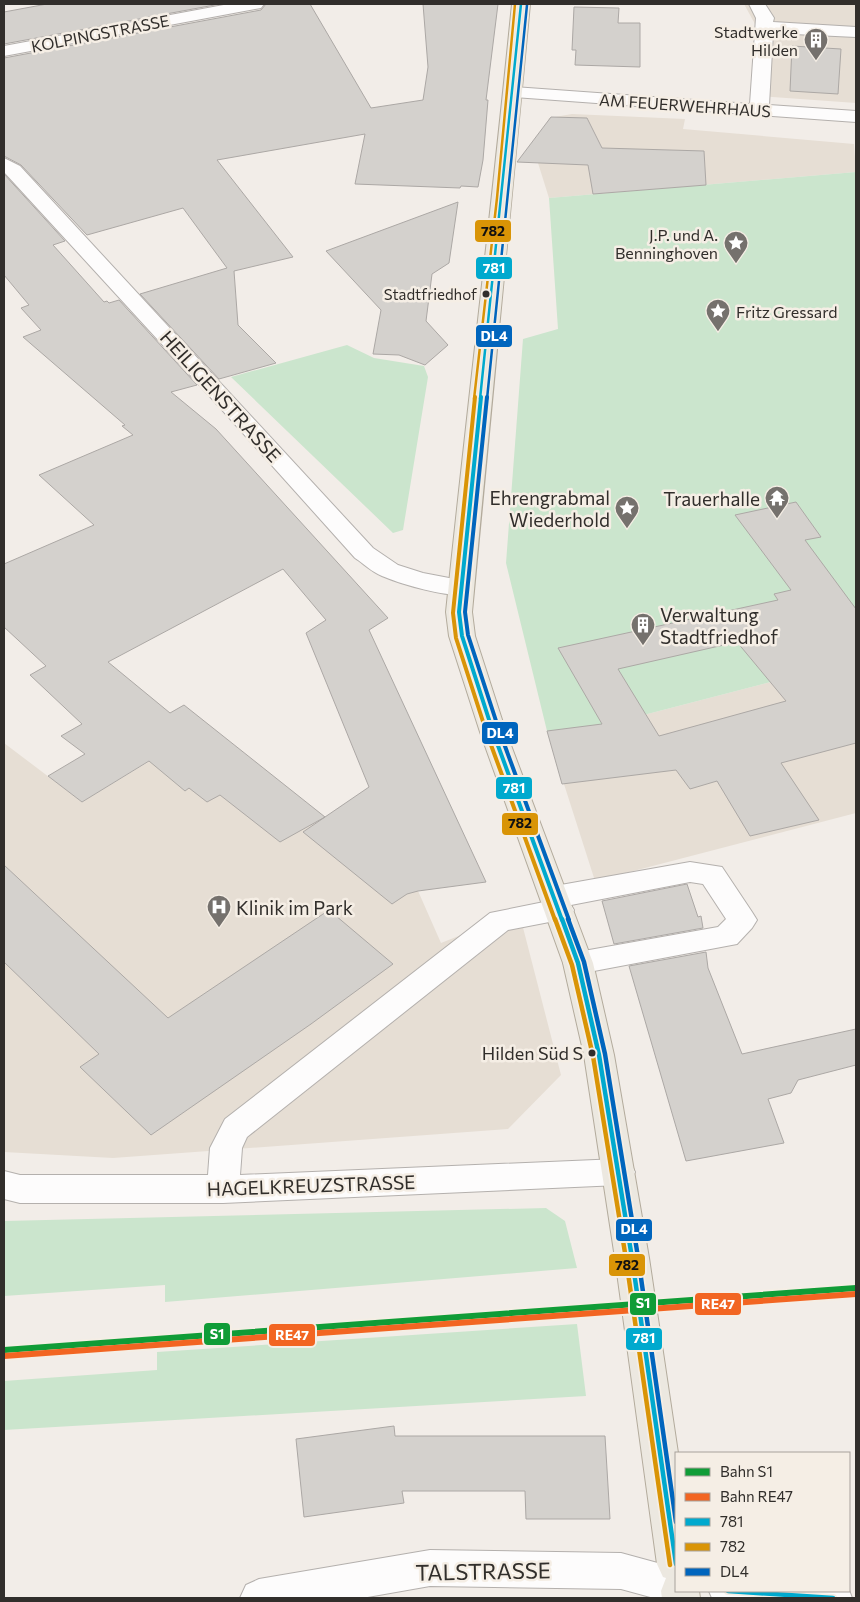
<svg xmlns="http://www.w3.org/2000/svg" width="860" height="1602" font-family="Commissioner,sans-serif">
<style>
.built{fill:#e6ded4}
.green{fill:#cbe5cd}
.building{fill:#d4d1cd;stroke:#aca8a5;fill-rule:evenodd}
.lines{fill:none;stroke-linecap:round;stroke-linejoin:round}
.minor-casing{stroke:#b4b0ad;stroke-width:2}
.major-casing{stroke:#b3ab9c;stroke-width:2}
.minor{fill:#fdfcfc;fill-rule:evenodd}
.major{fill:#ece8e0;fill-rule:evenodd}
.bus-1-far2-casing{stroke:#f5eee5;stroke-width:5}
.bus-1-far1-casing{stroke:#f5eee5;stroke-width:8}
.bus-1-casing{stroke:#f5eee5;stroke-width:8}
.bus-2-far2-casing{stroke:#f5eee5;stroke-width:5}
.bus-2-far1-casing{stroke:#f5eee5;stroke-width:8}
.bus-2-casing{stroke:#f5eee5;stroke-width:8}
.bus-3-far2-casing{stroke:#f5eee5;stroke-width:5}
.bus-3-far1-casing{stroke:#f5eee5;stroke-width:8}
.bus-3-casing{stroke:#f5eee5;stroke-width:8}
.bus-1-far2{stroke:#00a9ce;stroke-width:2.5}
.bus-1-far1{stroke:#00a9ce;stroke-width:4}
.bus-1{stroke:#00a9ce;stroke-width:4.5}
.bus-2-far2{stroke:#d99406;stroke-width:2.5}
.bus-2-far1{stroke:#d99406;stroke-width:4}
.bus-2{stroke:#d99406;stroke-width:4.5}
.bus-3-far2{stroke:#0065bd;stroke-width:2.5}
.bus-3-far1{stroke:#0065bd;stroke-width:4}
.bus-3{stroke:#0065bd;stroke-width:4.5}
.rail-1-casing{stroke:#f5eee5;stroke-width:10}
.rail-2-casing{stroke:#f5eee5;stroke-width:10}
.rail-1{stroke:#109c37;stroke-width:6}
.rail-2{stroke:#f26522;stroke-width:6}
.bus-dot{fill:#312e2b;stroke:#f5eee5;stroke-width:2}
.labels{text-anchor:middle;dominant-baseline:central;stroke-width:5;stroke-linejoin:round;paint-order:stroke}
.far-bus-label{font-size:15px;fill:#312e2b;stroke:#f5eee5;text-anchor:end}
.far-poi-label{font-size:16px;fill:#312e2b;stroke:#f5eee5;text-anchor:end}
.far-street-label{font-size:16px;fill:#312e2b;stroke:#f5eee5}
.bus-label{font-size:18px;fill:#312e2b;stroke:#f5eee5;text-anchor:end}
.street-label{font-size:19px;fill:#312e2b;stroke:#f5eee5}
.poi-label{font-size:19px;fill:#312e2b;stroke:#f5eee5;text-anchor:end}
.near-street-label{font-size:22px;fill:#312e2b;stroke:#f5eee5}
.line-badge{stroke:#f5eee5;stroke-width:2}
.badge-label{font-size:14px;text-anchor:middle;font-weight:bold;fill:#fff}
.pale-badge-label{font-size:14px;text-anchor:middle;font-weight:bold;fill:#111}
</style>
<rect width="100%" height="100%" fill="#f2ede8"/>
<g class="built">
<path d="M744,4h112v99l-99,-7 -2,-72z"/>
<path d="M572,114l113,5 -2,10 171,15 2,28 -307,26 -11,-35 11,-45z"/>
<path d="M856,660v153l-261,68 -48,-150 62,-7z"/>
<path d="M205,728l120,89 52,-19 64,145 78,-31 42,163 -53,54 -395,29 -109,-6v-409l78,59z"/>
</g>
<g class="green">
<path d="M856,172v488l-247,64 -62,7 -41,-168 17,-224 35,-10 -9,-131z"/>
<path d="M347,345l27,13 50,8 4,11 -25,153 -10,3 -162,-156z"/>
<path d="M546,1208l19,13 12,47 -412,34v-17l-161,11v-75z"/>
<path d="M577,1324l9,72 -582,34v-49l153,-11v-18z"/>
</g>
<g class="building">
<path d="M47,4h173l-216,40v-32z"/>
<path d="M266,4h44l61,104 52,-8 5,-33 -5,-63h75l-12,96h2l-5,60 -5,27 -17,-1 -1,2 -105,-4 10,-50 -148,26 76,97 -59,14 4,54 38,38 -57,16 -79,-85 87,-26 -44,-60 -96,27 -66,-70 -17,-9v-98l257,-48z"/>
<path d="M574,7l45,1 -1,15h22v44l-65,-2 1,-15h-4z"/>
<path d="M792,46l49,3 -3,45 -48,-3z"/>
<path d="M551,117l36,1 15,30 102,3 2,34 -113,9 -5,-29 -71,-3z"/>
<path d="M4,174l61,67 -12,4 51,57 3,-1 2,2 10,-3 78,85 -26,7 45,37 172,189 -19,12 117,252 -68,9 -11,3 -15,10 -89,-72 66,-45 -63,-154 20,-13 -43,-51 -175,93 62,51 14,-8 141,112 -45,25 -60,-47 -13,7 -18,-14 -4,3 -36,-30 -67,41 -34,-26 37,-22 -24,-18 21,-12 -52,-49 16,-9 -42,-39v-63l90,-39 -55,-50 94,-40 -11,-9 3,-1 -102,-88 18,-7 -20,-22 8,-3 -25,-30z"/>
<path d="M458,202l-9,61 -17,11 -6,47 22,24 -23,20 -26,-10 -26,-1 8,-44 -55,-59z"/>
<path d="M796,502l25,35 -16,3 51,69v134l-75,20 38,57 -69,16 -33,-55 -27,8 -14,-19 -114,14 -15,-53 55,-7 -44,-76 220,-48 -4,-6 17,-4 -56,-75zM737,642l49,59 -127,35 -41,-67z"/>
<path d="M4,865l164,153 161,-108 64,54 -82,60 -160,111 -71,-68 19,-13 -95,-92z"/>
<path d="M687,884l11,33 3,-1 2,12 -89,16 -12,-43z"/>
<path d="M706,952l2,16 34,86 114,-25v36l-58,15 -7,13 -23,6 16,44 -98,18 -57,-195z"/>
<path d="M394,1426l1,10h210l5,83h-84l-1,-28h-123l2,12 -100,14 -8,-78z"/>
</g>
<g class="lines">
<defs>
<g id="minor">
<path d="M229,4h35l-3,4 -6,1 -251,47v-10z"/>
<path d="M749,4h16l9,14 -1,4 83,5v10l-83,-4 -4,72 87,6v11l-342,-25 -6,-1 -3,-4 3,-4 6,-1 236,17 6,-86z"/>
<path d="M4,158l16,8 353,382 25,17 25,8 47,9 3,6 -3,6c-20,5 -69,-10 -88,-18 -10,-4 -18,-12 -27,-18l-141,-157 -210,-229z"/>
<path d="M690,862l32,5 30,45 5,8 -5,8 -15,16 -159,30 -10,-3 -5,-8 5,-8 10,-3 140,-25 8,-8 -23,-35 -13,-2 -119,23 3,5 -4,8 -62,12 -261,207 -5,11 -2,27 379,-16 11,3 5,10 -5,10 -11,3 -396,18h-203l-16,-4v-28l16,4h188l2,-27 15,-29 265,-206 54,-11 -3,-5 4,-8 10,-3z"/>
<path d="M430,1550l191,3 55,15v23h17l-3,7h-36l-33,-9 -191,-3 -68,12h-122l6,-13 13,-6z"/>
<path d="M849,1590l3,8h-140l-3,-7z"/>
</g>
<path id="major" d="M512,4h18c-18,203 -40,405 -58,608l3,24 31,96 87,231 21,92 35,203 29,195h-2v138h23l1,7h-38l-1,-7 5,-13 -3,-1 -6,-13 -42,-306 -31,-203 -21,-92 -83,-231 -31,-96 -3,-24c21,-203 46,-405 66,-608z"/>
</defs>
<use href="#minor" class="minor-casing"/>
<use href="#major" class="major-casing"/>
<use href="#minor" class="minor"/>
<use href="#major" class="major"/>
<defs>
<path id="bus-1-far2" d="M480,399l41,-395"/>
<path id="bus-1-far1" d="M481,397l-22,215 3,24 31,96 69,188"/>
<g id="bus-1">
<path d="M562,919l16,44 21,92 33,203 44,306"/>
<path d="M728,1591l105,7"/>
</g>
<path id="bus-2-far2" d="M474,399l23,-201 18,-194"/>
<path id="bus-2-far1" d="M475,397l-22,216 3,25 31,96 68,186"/>
<path id="bus-2" d="M555,919l17,46 21,91 33,203 44,306"/>
<path id="bus-3-far2" d="M487,399l40,-394"/>
<path id="bus-3-far1" d="M487,397l-22,215 3,23 31,95 70,190"/>
<path id="bus-3" d="M568,919l16,43 21,92 33,203 38,265"/>
</defs>
<use href="#bus-1-far2" class="bus-1-far2-casing"/>
<use href="#bus-1-far1" class="bus-1-far1-casing"/>
<use href="#bus-1" class="bus-1-casing"/>
<use href="#bus-2-far2" class="bus-2-far2-casing"/>
<use href="#bus-2-far1" class="bus-2-far1-casing"/>
<use href="#bus-2" class="bus-2-casing"/>
<use href="#bus-3-far2" class="bus-3-far2-casing"/>
<use href="#bus-3-far1" class="bus-3-far1-casing"/>
<use href="#bus-3" class="bus-3-casing"/>
<use href="#bus-1-far2" class="bus-1-far2"/>
<use href="#bus-1-far1" class="bus-1-far1"/>
<use href="#bus-1" class="bus-1"/>
<use href="#bus-2-far2" class="bus-2-far2"/>
<use href="#bus-2-far1" class="bus-2-far1"/>
<use href="#bus-2" class="bus-2"/>
<use href="#bus-3-far2" class="bus-3-far2"/>
<use href="#bus-3-far1" class="bus-3-far1"/>
<use href="#bus-3" class="bus-3"/>
<defs>
<path id="rail-1" d="M4,1350l852,-62"/>
<path id="rail-2" d="M4,1356l852,-62"/>
</defs>
<use href="#rail-1" class="rail-1-casing"/>
<use href="#rail-2" class="rail-2-casing"/>
<use href="#rail-1" class="rail-1"/>
<use href="#rail-2" class="rail-2"/>
</g>
<defs>
<symbol id="building-pin" viewBox="-11 -11 22 30"><path d="M0 17L-7.5 6A9.5 9.5 0 1 1 7.5 6Z" fill="#75716d" stroke="#f5eee5"/><path d="M-4-6H4V6H1V3H-1V6H-4ZM-2.5-4.3h1.7v1.8h-1.7ZM.8-4.3h1.7v1.8H.8ZM-2.5-1h1.7V.8h-1.7ZM.8-1h1.7V.8H.8Z" fill="#fff"/></symbol>
<symbol id="sight-pin" viewBox="-11 -11 22 30"><path d="M0 17L-7.5 6A9.5 9.5 0 1 1 7.5 6Z" fill="#75716d" stroke="#f5eee5"/><path d="M0-6L1.8-2.2L6-1.7L2.9 1.2L3.7 5.4L0 3.3L-3.7 5.4L-2.9 1.2L-6-1.7L-1.8-2.2Z" fill="#fff"/></symbol>
<symbol id="temple-pin" viewBox="-11 -11 22 30"><path d="M0 17L-7.5 6A9.5 9.5 0 1 1 7.5 6Z" fill="#75716d" stroke="#f5eee5"/><path d="M0-6L5-2H3V0L6.5 2.5H4V6H1.5V3h-3V6H-4V2.5H-6.5L-3 0V-2H-5Z" fill="#fff"/></symbol>
<symbol id="hospital-pin" viewBox="-11 -11 22 30"><path d="M0 17L-7.5 6A9.5 9.5 0 1 1 7.5 6Z" fill="#75716d" stroke="#f5eee5"/><path d="M-5-5h3v3.5h4V-5h3V5h-3V1.5h-4V5h-3Z" fill="#fff"/></symbol>
</defs>
<g fill-rule="evenodd">
<use href="#building-pin" x="802" y="26" width="28" height="38"/>
<use href="#sight-pin" x="722" y="229" width="28" height="38"/>
<use href="#sight-pin" x="704" y="297" width="28" height="38"/>
<use href="#temple-pin" x="763" y="484" width="28" height="38"/>
<use href="#sight-pin" x="613" y="494" width="28" height="38"/>
<use href="#building-pin" x="629" y="611" width="28" height="38"/>
<use href="#hospital-pin" x="205" y="893" width="28" height="38"/>
</g>
<g class="bus-dot">
<circle cx="486" cy="294" r="4.5"/>
<circle cx="592" cy="1053" r="4.5"/>
</g>
<g class="labels">
<g class="far-bus-label">
<text x="477" y="294">Stadtfriedhof</text>
</g>
<g class="far-poi-label">
<text x="798" y="31">Stadtwerke<tspan x="798" dy="18">Hilden</tspan></text>
<text x="718" y="234">J.P. und A.<tspan x="718" dy="18">Benninghoven</tspan></text>
<text x="736" y="311" text-anchor="start">Fritz Gressard</text>
</g>
<g class="far-street-label">
<text transform="translate(100 33) rotate(-11)">KOLPINGSTRASSE</text>
<text transform="translate(685 105) rotate(4)">AM FEUERWEHRHAUS</text>
</g>
<g class="bus-label">
<text x="583" y="1053">Hilden Süd S</text>
</g>
<g class="street-label">
<text transform="translate(221 396) rotate(48)">HEILIGENSTRASSE</text>
<text transform="translate(311 1185) rotate(-2)">HAGELKREUZSTRASSE</text>
</g>
<g class="poi-label">
<text x="610" y="497">Ehrengrabmal<tspan x="610" dy="22">Wiederhold</tspan></text>
<text x="760" y="498">Trauerhalle</text>
<text x="660" y="614" text-anchor="start">Verwaltung<tspan x="660" dy="22">Stadtfriedhof</tspan></text>
<text x="236" y="907" text-anchor="start">Klinik im Park</text>
</g>
<g class="near-street-label">
<text transform="translate(483 1571) rotate(-1)">TALSTRASSE</text>
</g>
</g>
<g class="line-badge">
<rect x="474" y="219" width="38" height="24" rx="5" fill="#d99406"/>
<rect x="475" y="256" width="38" height="24" rx="5" fill="#00a9ce"/>
<rect x="475" y="324" width="38" height="24" rx="5" fill="#0065bd"/>
<rect x="481" y="721" width="38" height="24" rx="5" fill="#0065bd"/>
<rect x="495" y="776" width="38" height="24" rx="5" fill="#00a9ce"/>
<rect x="501" y="812" width="38" height="24" rx="5" fill="#d99406"/>
<rect x="615" y="1218" width="38" height="24" rx="5" fill="#0065bd"/>
<rect x="608" y="1253" width="38" height="24" rx="5" fill="#d99406"/>
<rect x="629" y="1292" width="28" height="24" rx="5" fill="#109c37"/>
<rect x="694" y="1292" width="48" height="24" rx="5" fill="#f26522"/>
<rect x="203" y="1322" width="28" height="24" rx="5" fill="#109c37"/>
<rect x="268" y="1323" width="48" height="24" rx="5" fill="#f26522"/>
<rect x="625" y="1327" width="38" height="24" rx="5" fill="#00a9ce"/>
</g>
<g class="badge-label">
<text x="494" y="273">781</text>
<text x="494" y="341">DL4</text>
<text x="500" y="738">DL4</text>
<text x="514" y="793">781</text>
<text x="634" y="1234">DL4</text>
<text x="643" y="1308">S1</text>
<text x="718" y="1309">RE47</text>
<text x="217" y="1339">S1</text>
<text x="292" y="1340">RE47</text>
<text x="644" y="1343">781</text>
</g>
<g class="pale-badge-label">
<text x="493" y="236">782</text>
<text x="520" y="828">782</text>
<text x="627" y="1270">782</text>
</g>
<rect width="860" height="1602" fill="none" stroke="#312e2b" stroke-width="10"/>
<rect x="675" y="1452" width="175" height="140" fill="#f5eee5" stroke="#a7a19b"/>
<rect x="685" y="1468" width="25" height="8" fill="#109c37" stroke="#a7a19b"/>
<text x="720" y="1477" font-size="15" fill="#312e2b">Bahn S1</text>
<rect x="685" y="1493" width="25" height="8" fill="#f26522" stroke="#a7a19b"/>
<text x="720" y="1502" font-size="15" fill="#312e2b">Bahn RE47</text>
<rect x="685" y="1518" width="25" height="8" fill="#00a9ce" stroke="#a7a19b"/>
<text x="720" y="1527" font-size="15" fill="#312e2b">781</text>
<rect x="685" y="1543" width="25" height="8" fill="#d99406" stroke="#a7a19b"/>
<text x="720" y="1552" font-size="15" fill="#312e2b">782</text>
<rect x="685" y="1568" width="25" height="8" fill="#0065bd" stroke="#a7a19b"/>
<text x="720" y="1577" font-size="15" fill="#312e2b">DL4</text>
</svg>
